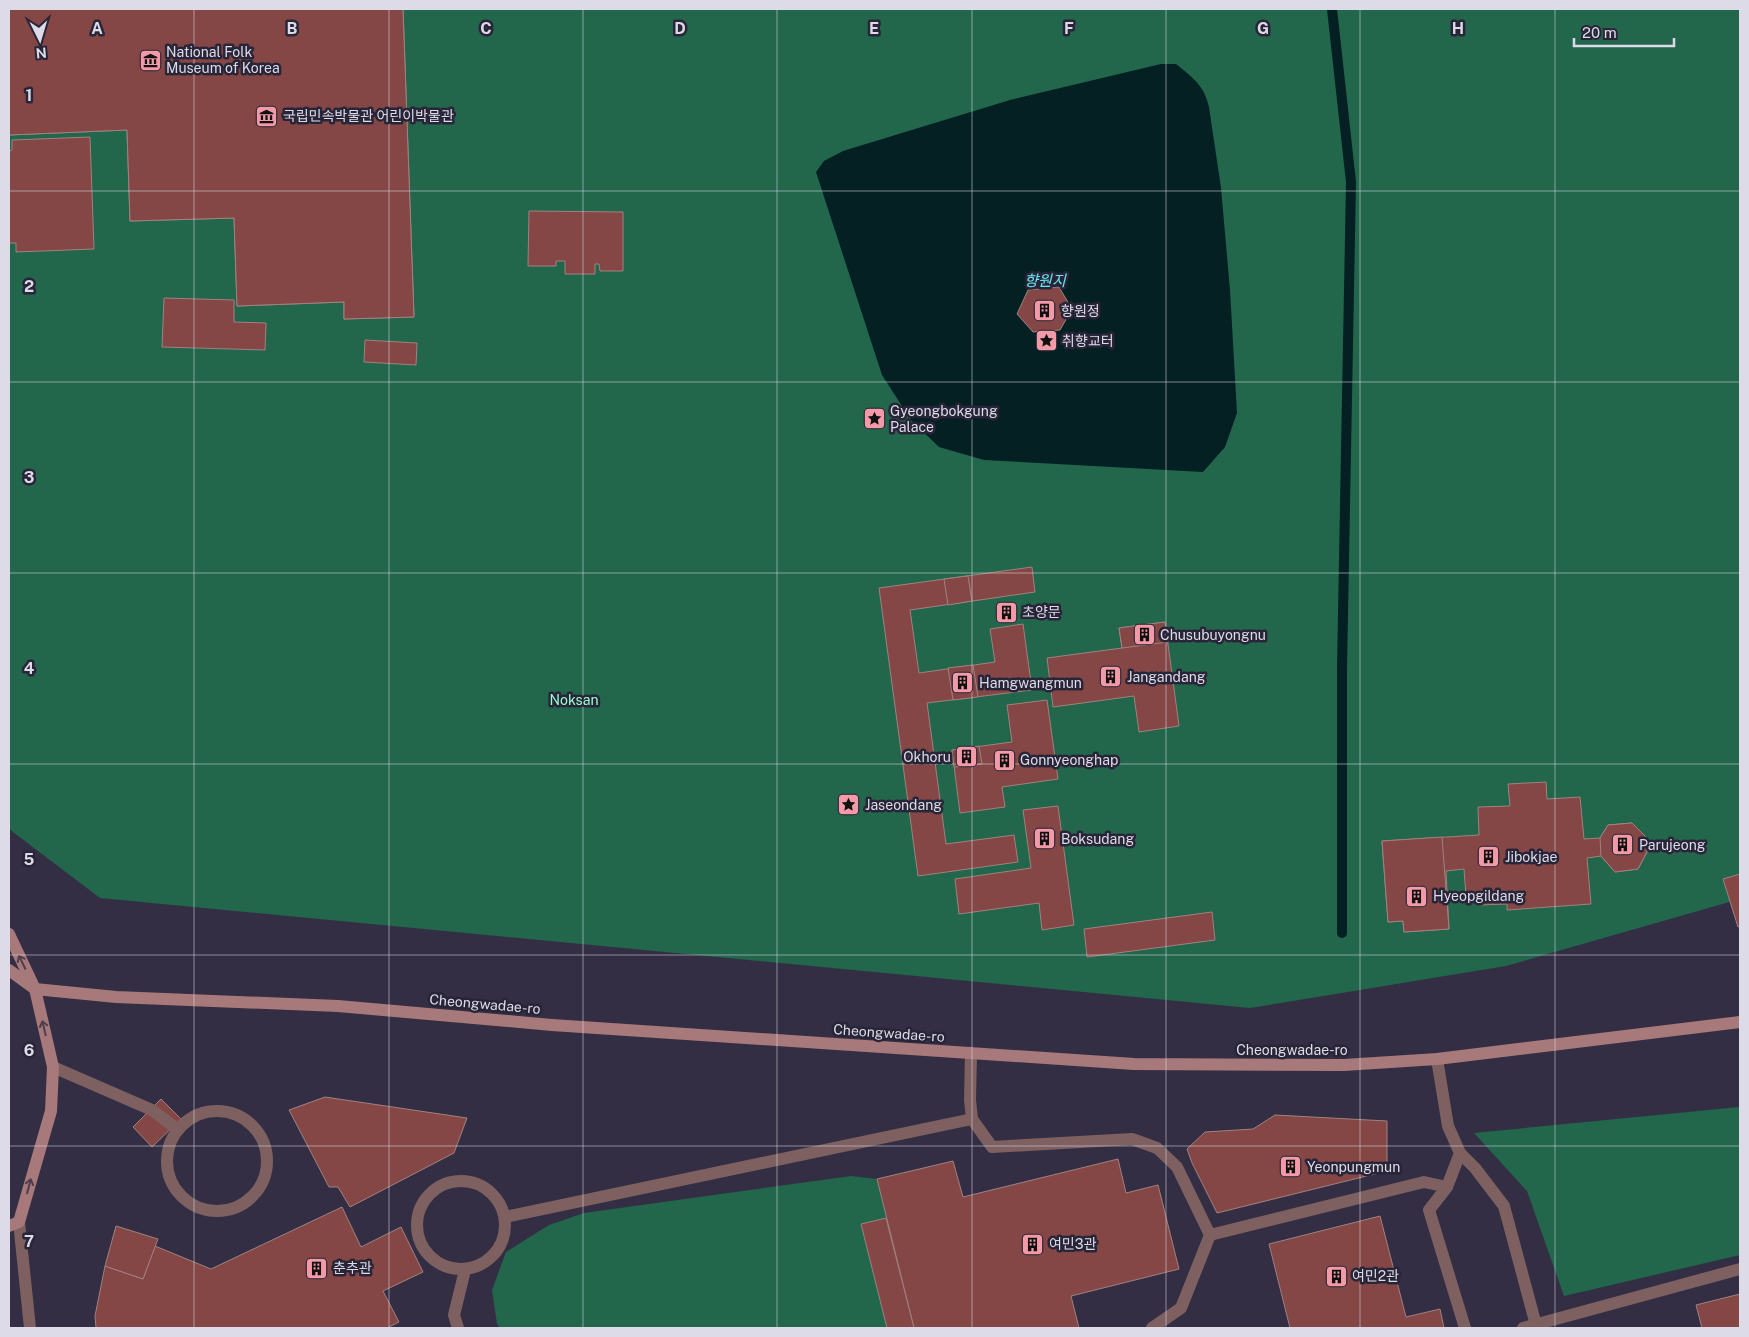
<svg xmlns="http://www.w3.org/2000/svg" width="1749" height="1337" font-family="'Public Sans','Noto Sans KR',sans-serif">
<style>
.green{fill:#22664b}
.water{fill:#042022}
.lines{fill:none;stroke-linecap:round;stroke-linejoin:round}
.stream{stroke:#042022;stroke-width:10}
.building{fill:#854745;stroke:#9f8280}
.lane{stroke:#7e6060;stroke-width:12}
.street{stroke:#7e6060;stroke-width:12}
.secondary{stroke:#a8797a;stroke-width:12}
.oneway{stroke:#4f3e4c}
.grid{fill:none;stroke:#dddbe8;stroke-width:1;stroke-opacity:0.55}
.labels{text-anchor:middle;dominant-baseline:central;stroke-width:5;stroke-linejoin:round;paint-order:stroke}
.poi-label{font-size:14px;fill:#dddbe8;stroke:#292538;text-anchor:start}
.park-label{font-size:14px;fill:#97fccf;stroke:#292538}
.street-label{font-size:14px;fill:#dddbe8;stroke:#292538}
.water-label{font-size:15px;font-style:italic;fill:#64e7f1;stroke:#292538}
.grid-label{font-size:16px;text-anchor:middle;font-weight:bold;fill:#dddbe8;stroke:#292538;stroke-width:5;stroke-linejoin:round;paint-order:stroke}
</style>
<rect width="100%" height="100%" fill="#332e43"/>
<g class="green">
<path d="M9,9h1731v890l-234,67 -256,42 -1150,-110 -91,-69z"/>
<path d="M1739,1107l1,1v147l-176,41 -37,-105 -53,-58z"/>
<path d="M851,1176l26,3 37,149h-414l-3,-4 -5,-34 14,-38 43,-27 35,-12z"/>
</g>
<path class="water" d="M1161,64h15c17,14 28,21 33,43l12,81 9,102 7,123 -12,34 -22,25 -219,-12 -45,-13 -28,-27 -29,-45 -66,-203 8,-11 19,-10 167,-51z"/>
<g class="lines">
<path class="stream" d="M1332,9l19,173 -9,486v265"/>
</g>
<g class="building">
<path d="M9,9h394l11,308 -70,2v-17l-107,4 -3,-88 -104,3 -3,-91 -118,5z"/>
<path d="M9,9h394l11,308 -70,2v-17l-107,4 -3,-88 -104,3 -3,-91 -118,5z"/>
<path d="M90,137l4,112 -78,3v-9h-7v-92l3,-1v-10z"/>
<path d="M529,211l94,1v59h-23l-1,-7h-4v10h-30v-13h-9v5h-28z"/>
<path d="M1059,287l13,22 -12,21 -27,2 -16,-18 11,-24z"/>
<path d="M164,298l70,2v22l32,1 -1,27 -103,-3z"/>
<path d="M365,340l52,3 -1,22 -52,-3z"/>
<path d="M1032,567l3,25 -125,18 9,63 76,-11 -5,-33 33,-5 9,66 -105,13 19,141 68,-9 4,27 -100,14 -39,-288z"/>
<path d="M968,576l4,25 -24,4 -4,-26z"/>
<path d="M1009,606l2,11 -8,2 -2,-12z"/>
<path d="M1165,622l14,104 -40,6 -5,-36 -81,11 -6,-49 75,-10 -3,-20z"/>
<path d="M1165,622l3,20 -46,6 -3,-20z"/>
<path d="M973,665l5,32 -25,3 -5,-32z"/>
<path d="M1047,700l11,79 -56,8 3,20 -45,6 -8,-63 60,-8 -5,-37z"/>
<path d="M979,746l3,18 -28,3 -2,-17z"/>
<path d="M1546,782l1,17 33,-2 4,42 16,-1 8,-13 24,-2 13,13 2,16 -9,17 -23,3 -14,-16 -14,2 4,46 -84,6v-6l-28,1 -1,-10 -12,1 -2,-27 -18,2 3,58 -45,3 -1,-11 -15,1 -6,-81 97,-6 -1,-28 32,-1 -2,-22z"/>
<path d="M1058,806l16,119 -32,5 -3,-27 -80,11 -4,-35 76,-11 -8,-58z"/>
<path d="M1632,823l13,13 2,16 -9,17 -23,3 -14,-16 -1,-18 8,-13z"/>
<path d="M1442,837l7,92 -45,3 -1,-11 -15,1 -6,-81z"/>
<path d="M1740,874v52l-2,1 -15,-48z"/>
<path d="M1212,912l3,28 -128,17 -3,-28z"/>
<path d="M325,1097l142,21 -13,35 -104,54 -12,-20h-9l-40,-77z"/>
<path d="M161,1099l20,20 -29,28 -19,-20z"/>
<path d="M1275,1115l112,6v50l-170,42 -25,-50 -5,-14 18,-17 48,-3z"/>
<path d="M1118,1159l8,34 32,-8 21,84 -108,27 8,32h-165l-37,-149 76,-18 10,36z"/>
<path d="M342,1207l19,40 40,-20 22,45 -40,19 16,31 -12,6h-291l-1,-12 10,-50 38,13 12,-33 56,23z"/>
<path d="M1380,1216l26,101 34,-8 4,19h-154l-21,-84z"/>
<path d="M886,1218l28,110h-27l-26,-104z"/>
<path d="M116,1226l42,13 -15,40 -38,-13z"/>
<path d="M1740,1294v34h-38l-6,-23z"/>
</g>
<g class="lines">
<g class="lane">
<path d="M971,1053l-1,47 2,19 20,28 140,-8 25,9 20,19 33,68 214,-53 23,5"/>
<path d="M1437,1059l11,67 12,27 -13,34 -18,23 36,118"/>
<path d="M53,1067l99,43 26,20"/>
<circle cx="217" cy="1161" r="50"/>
<path d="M1460,1153l15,15 29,38 32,119"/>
<circle cx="461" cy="1225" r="44"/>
<path d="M505,1217l467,-98"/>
<path d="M458,1328l-4,-13 11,-45"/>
<path d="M1152,1328l29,-20 29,-73"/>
<path d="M1523,1328l217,-59"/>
</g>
<path class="street" d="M19,1222l11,106"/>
<g class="secondary">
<path d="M9,934l26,55 18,78 -2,44 -32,111 -10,4"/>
<path d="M9,970l26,19 81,8 222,9 214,19 582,39 210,1 93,-6 303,-37"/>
</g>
</g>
<defs><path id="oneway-shaft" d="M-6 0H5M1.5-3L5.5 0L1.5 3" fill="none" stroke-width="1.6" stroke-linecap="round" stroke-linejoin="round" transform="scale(1.25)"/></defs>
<g class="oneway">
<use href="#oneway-shaft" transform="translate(22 962) rotate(-116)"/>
<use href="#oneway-shaft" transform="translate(44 1028) rotate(-103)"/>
<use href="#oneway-shaft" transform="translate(29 1186) rotate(-75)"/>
</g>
<path class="grid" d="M194,9v1319M389,9v1319M583,9v1319M777,9v1319M972,9v1319M1166,9v1319M1360,9v1319M1555,9v1319M9,191h1731M9,382h1731M9,573h1731M9,764h1731M9,955h1731M9,1146h1731"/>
<defs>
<symbol id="museum-square" viewBox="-11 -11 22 22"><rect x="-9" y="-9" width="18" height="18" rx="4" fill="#f39aa8" stroke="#292538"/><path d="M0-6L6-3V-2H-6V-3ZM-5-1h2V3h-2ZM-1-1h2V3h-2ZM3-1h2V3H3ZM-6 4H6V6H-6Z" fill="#111"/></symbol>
<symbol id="building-square" viewBox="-11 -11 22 22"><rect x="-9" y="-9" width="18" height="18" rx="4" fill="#f39aa8" stroke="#292538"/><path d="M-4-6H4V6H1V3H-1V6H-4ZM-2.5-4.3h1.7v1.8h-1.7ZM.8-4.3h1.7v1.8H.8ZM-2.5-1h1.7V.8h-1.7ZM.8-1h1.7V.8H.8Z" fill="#111"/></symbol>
<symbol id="sight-square" viewBox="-11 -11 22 22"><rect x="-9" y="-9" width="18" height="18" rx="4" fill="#f39aa8" stroke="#292538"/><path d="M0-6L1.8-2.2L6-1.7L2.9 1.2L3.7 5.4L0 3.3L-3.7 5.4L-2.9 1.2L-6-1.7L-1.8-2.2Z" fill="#111"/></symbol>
</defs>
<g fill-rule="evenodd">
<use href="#museum-square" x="138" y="48" width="25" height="25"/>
<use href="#museum-square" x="254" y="104" width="25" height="25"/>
<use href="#building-square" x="1032" y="298" width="25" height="25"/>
<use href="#sight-square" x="1034" y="328" width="25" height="25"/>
<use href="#sight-square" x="862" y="406" width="25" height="25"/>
<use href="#building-square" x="994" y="600" width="25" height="25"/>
<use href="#building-square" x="1132" y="622" width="25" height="25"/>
<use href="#building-square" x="1098" y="664" width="25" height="25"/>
<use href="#building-square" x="950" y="670" width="25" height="25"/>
<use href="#building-square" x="954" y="744" width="25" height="25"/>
<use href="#building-square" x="992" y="748" width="25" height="25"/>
<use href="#sight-square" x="836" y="792" width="25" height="25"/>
<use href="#building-square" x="1032" y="826" width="25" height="25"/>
<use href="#building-square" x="1610" y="832" width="25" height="25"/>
<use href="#building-square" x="1476" y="844" width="25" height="25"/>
<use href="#building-square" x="1404" y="884" width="25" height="25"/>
<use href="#building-square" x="1278" y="1154" width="25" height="25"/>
<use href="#building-square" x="1020" y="1232" width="25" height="25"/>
<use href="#building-square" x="304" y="1256" width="25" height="25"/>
<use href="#building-square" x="1324" y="1264" width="25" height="25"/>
</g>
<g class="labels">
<g class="poi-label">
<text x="166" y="52">National Folk<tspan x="166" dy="16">Museum of Korea</tspan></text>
<text x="283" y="116">국립민속박물관 어린이박물관</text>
<text x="1061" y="311">향원정</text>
<text x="1062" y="341">취향교터</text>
<text x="890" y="411">Gyeongbokgung<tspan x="890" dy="16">Palace</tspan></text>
<text x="1022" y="612">초양문</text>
<text x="1160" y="635">Chusubuyongnu</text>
<text x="1127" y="677">Jangandang</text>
<text x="979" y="683">Hamgwangmun</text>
<text x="951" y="757" text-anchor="end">Okhoru</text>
<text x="1020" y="760">Gonnyeonghap</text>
<text x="865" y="805">Jaseondang</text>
<text x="1061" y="839">Boksudang</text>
<text x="1639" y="845">Parujeong</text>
<text x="1505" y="857">Jibokjae</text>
<text x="1433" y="896">Hyeopgildang</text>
<text x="1307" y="1167">Yeonpungmun</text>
<text x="1049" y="1244">여민3관</text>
<text x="333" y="1268">춘추관</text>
<text x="1352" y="1276">여민2관</text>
</g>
<g class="park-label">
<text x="574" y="700">Noksan</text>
</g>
<g class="street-label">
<text transform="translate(485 1004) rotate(5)">Cheongwadae-ro</text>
<text transform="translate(889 1033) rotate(4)">Cheongwadae-ro</text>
<text x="1292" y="1050">Cheongwadae-ro</text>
</g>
<g class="water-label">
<text x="1045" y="280">향원지</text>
</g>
</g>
<g class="grid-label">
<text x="97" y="34">A</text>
<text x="292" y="34">B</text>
<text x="486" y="34">C</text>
<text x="680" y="34">D</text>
<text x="874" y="34">E</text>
<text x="1069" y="34">F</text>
<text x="1263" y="34">G</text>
<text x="1458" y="34">H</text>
<text x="29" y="101">1</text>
<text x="29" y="292">2</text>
<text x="29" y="483">3</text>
<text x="29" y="674">4</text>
<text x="29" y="865">5</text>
<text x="29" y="1056">6</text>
<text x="29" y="1247">7</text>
</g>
<rect width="1749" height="1337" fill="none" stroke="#dddbe8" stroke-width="20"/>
<g transform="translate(40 40) rotate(175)" stroke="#292538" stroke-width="4" paint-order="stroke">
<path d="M0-4L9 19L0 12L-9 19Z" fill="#dddbe8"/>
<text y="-8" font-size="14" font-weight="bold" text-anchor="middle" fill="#dddbe8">N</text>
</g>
<path d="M1574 38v8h100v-8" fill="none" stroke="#dddbe8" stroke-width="2.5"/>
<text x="1582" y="38" font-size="15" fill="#dddbe8" stroke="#292538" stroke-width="4" paint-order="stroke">20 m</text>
</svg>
